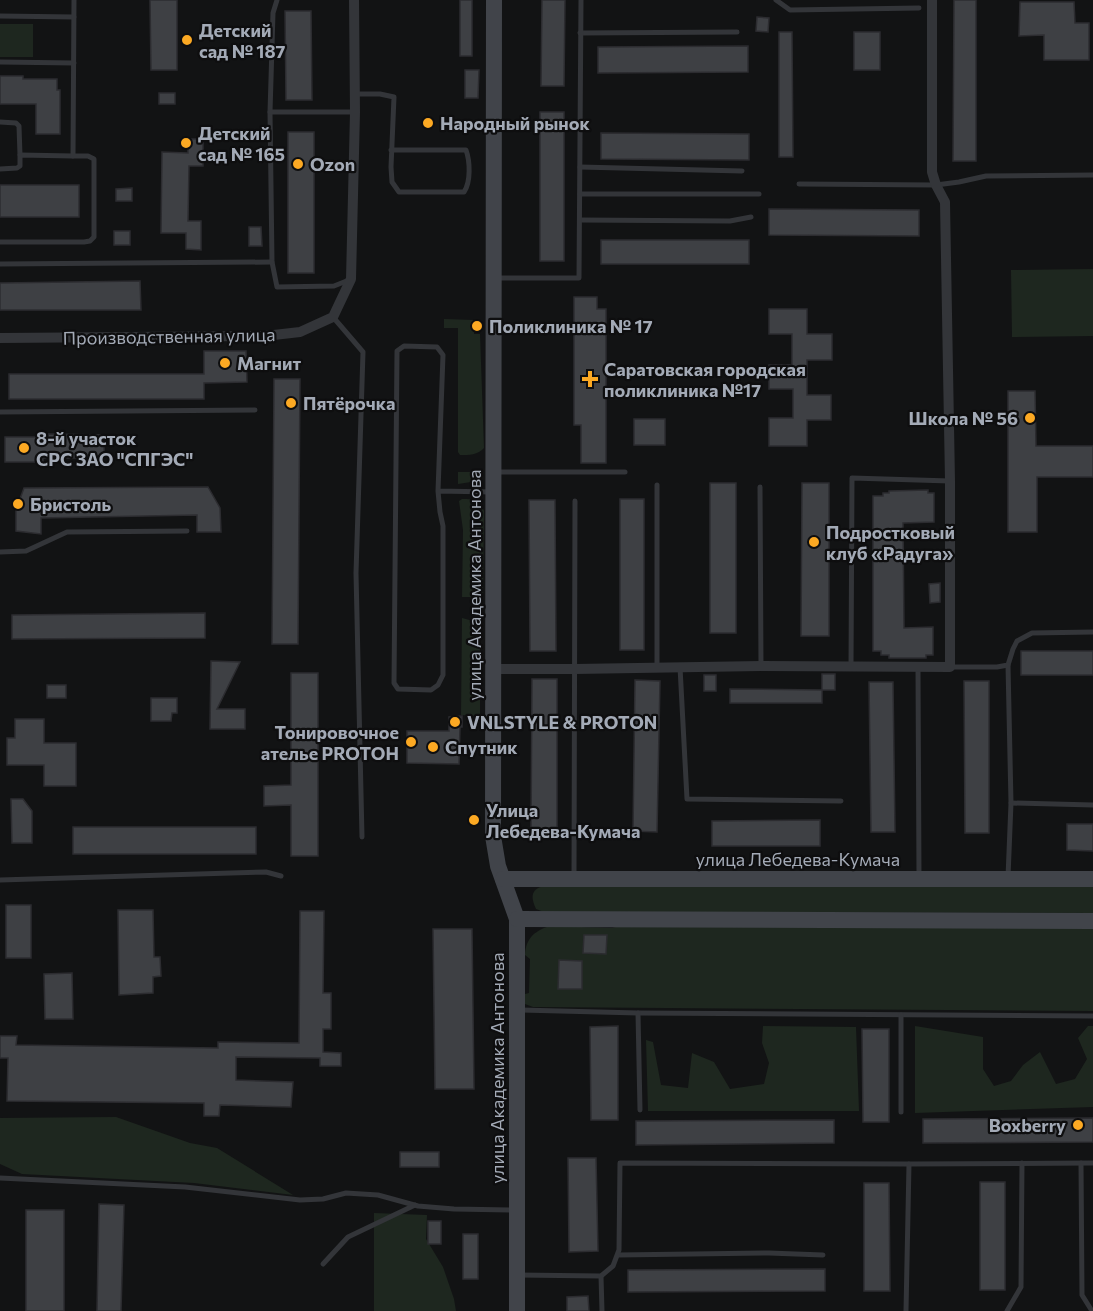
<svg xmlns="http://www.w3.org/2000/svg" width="1093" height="1311" font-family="Commissioner,sans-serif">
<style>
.green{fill:#1e271f}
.building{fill:#3e4044;stroke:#2c2c30;stroke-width:1.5}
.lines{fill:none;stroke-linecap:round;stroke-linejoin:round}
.lane{stroke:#333539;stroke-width:5}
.street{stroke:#333539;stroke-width:10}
.secondary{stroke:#41444a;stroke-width:16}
.poi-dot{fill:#fca923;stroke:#0e0e0f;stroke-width:2}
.labels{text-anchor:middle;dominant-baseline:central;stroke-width:4.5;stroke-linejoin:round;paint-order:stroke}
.poi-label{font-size:18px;font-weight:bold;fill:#a3aab6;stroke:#0e0e0f;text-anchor:start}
.street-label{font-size:18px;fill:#a3aab6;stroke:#0e0e0f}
</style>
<rect width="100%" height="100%" fill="#121314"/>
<g class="green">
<rect x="0" y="24" width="33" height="33"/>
<path d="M1093,269v67l-81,1 -1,-67z"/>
<path d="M444,319l30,1v14h6l4,114c-6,7 -15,7 -24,7l-2,-3v-124h-14z"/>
<path d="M458,472h20l4,2 1,3 -12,5 -13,2z"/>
<path d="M462,499c12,0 17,1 22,12l-1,85 -9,1h-12l1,-67 -4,-29z"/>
<path d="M462,618c8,2 14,3 18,11v85l-2,2 -17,-1z"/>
<path d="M1093,885v28l-549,-1 -8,-3c-5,-11 -6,-19 7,-23z"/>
<path d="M549,926l63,2 7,-2 474,1v84l-560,-4 -8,-3v-10l4,-1 1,-34 -5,-4c1,-16 8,-23 24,-29z"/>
<path d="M763,1026l93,1 3,84h-211l-2,-71 7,2 8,43 27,3 4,-35 22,9 16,27 34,-5 5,-21 -7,-20z"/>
<path d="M915,1026l68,11v32l11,17 17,-5 12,-16 17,-13 16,32 19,-5 12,-20 -9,-21 10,-12h5v81l-178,6z"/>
<path d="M116,1117l74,26 27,5 76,47 -99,-12 -172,-9 -22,-10v-46z"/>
<path d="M374,1213l53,2 -1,24 17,28 11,32 2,12h-82z"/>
</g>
<g class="building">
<path d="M150,0h27v70h-26z"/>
<rect x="460" y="0" width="12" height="56"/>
<path d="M542,0h23l-1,86h-23z"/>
<path d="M954,0h22v161h-23z"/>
<path d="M1020,2h54l1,21h14v37h-45v-25l-25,1z"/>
<path d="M285,11h26l1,89h-26z"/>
<path d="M757,17l12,1 -1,14 -12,-1z"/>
<path d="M779,32h13l1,125h-14z"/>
<rect x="854" y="32" width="26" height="38"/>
<path d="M748,46v26l-150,1v-26z"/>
<path d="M465,70h14l-1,28h-13z"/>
<path d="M0,76h23v3h34v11h3v44h-24v-30h-36z"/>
<rect x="159" y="93" width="16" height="11"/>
<rect x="540" y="112" width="24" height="149"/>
<rect x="288" y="132" width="26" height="141"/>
<path d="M601,133l148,1v26l-148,-1z"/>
<path d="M188,139h15v27h-14l-1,55h13v29l-15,-1v-16h-25l1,-81 26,1z"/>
<rect x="0" y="185" width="79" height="32"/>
<path d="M132,188v13h-16v-12z"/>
<path d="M769,209l150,1v26l-150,-1z"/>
<path d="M249,227h12l1,19h-13z"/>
<rect x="114" y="231" width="16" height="14"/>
<rect x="601" y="240" width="148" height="24"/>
<path d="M140,281l1,29h-141v-27z"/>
<path d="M574,297h23v12h9v154h-25v-38h-7z"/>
<path d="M769,309h38v25h25v26h-25v35h24v25h-24v26h-38v-28h24v-29h-24v-24h23v-31h-23z"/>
<path d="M204,351h42l1,31 -43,1v16h-195v-25h195z"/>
<path d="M274,379h26l-2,265h-26z"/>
<path d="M1008,391h27l1,55h57v31h-56v55h-29z"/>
<rect x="634" y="419" width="31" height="26"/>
<path d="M48,434l56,1v25h-16v-2h-45v4h-38v-25h43z"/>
<rect x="710" y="483" width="26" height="150"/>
<path d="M802,483h27v153h-28z"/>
<path d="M208,487l12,21 1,24h-24v-17l-156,3v16l-25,-3v-21l8,-22z"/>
<path d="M928,490v3h6v29l-31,1 1,105 29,-1v28h-7v3h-37v-3h-8v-4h-8v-155h10v-3h6v-2z"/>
<rect x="620" y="499" width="24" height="151"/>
<path d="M529,500h26l1,151h-26z"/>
<path d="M940,583v19l-10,1 -1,-19z"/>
<path d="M205,613v25l-193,1v-24z"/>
<rect x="1021" y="651" width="72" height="24"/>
<path d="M211,661l29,1 -23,47h28v20h-35z"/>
<path d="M291,673h27v183h-27v-51l-27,1v-20l27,-1z"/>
<rect x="822" y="674" width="13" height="16"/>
<rect x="704" y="675" width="12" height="16"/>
<path d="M532,679h25v153h-26z"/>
<path d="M635,680l25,1 -3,151 -24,-1z"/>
<path d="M964,681h25v152h-24z"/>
<path d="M869,682h24l2,150h-24z"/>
<rect x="47" y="685" width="19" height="13"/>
<path d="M730,689l92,1v13h-92z"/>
<path d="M151,698h26v15h-5l-1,8h-20z"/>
<path d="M462,716v11h-2l-1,37 -52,-1v-32h42v-14z"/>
<path d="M15,719h29v24h32v43h-32v-21h-37v-27h8z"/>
<path d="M11,799h12l9,12v32h-20z"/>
<path d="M820,820v26h-108v-25z"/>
<path d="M1067,824h26v27l-26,-1z"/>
<rect x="73" y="827" width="183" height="27"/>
<rect x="6" y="905" width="25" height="53"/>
<path d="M118,910h35l1,47h6l1,19 -8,1v16l-34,2z"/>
<path d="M300,911h24l-1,82h8v36h-8v23l18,1v13h-21v-8l-84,-1v23l57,2 -2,25 -71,-2 -1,11h-15v-13l-197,-2 1,-43h-8v-22h17l-1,9 202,3v-6l81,1z"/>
<path d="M433,929h39l2,160h-39z"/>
<path d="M584,935h23l-1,19 -23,-1z"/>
<path d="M559,960l23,1v28h-24z"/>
<path d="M72,973l1,46h-28l-1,-45z"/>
<path d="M618,1026v94h-27l-1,-93z"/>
<path d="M862,1029h27v93h-26z"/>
<path d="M1093,1118v24l-170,1v-24z"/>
<path d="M834,1120v23l-198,2v-24z"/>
<rect x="400" y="1152" width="39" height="15"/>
<path d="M568,1158h28l2,93 -29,1z"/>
<rect x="980" y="1182" width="25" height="108"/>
<path d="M864,1183h25l1,108h-26z"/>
<path d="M99,1204l25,1 -3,106h-24z"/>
<rect x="26" y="1210" width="38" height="101"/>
<rect x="428" y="1221" width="13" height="23"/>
<rect x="463" y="1234" width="15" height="45"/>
<path d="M825,1269v22l-197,1v-22z"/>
<path d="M588,1296l1,15h-22v-14z"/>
</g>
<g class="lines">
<g class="lane">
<path d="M277,0l-4,13 -3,99 2,150 5,25 57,-1 15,-6"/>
<path d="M776,0l14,10 129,-2"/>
<path d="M0,16l74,1"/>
<path d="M580,33l157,-1"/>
<path d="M0,62l74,1"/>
<path d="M355,94h25l14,3 -3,70 1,15 7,10h65c7,-10 6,-31 2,-42h-75"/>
<path d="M270,112h85"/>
<path d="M0,122l16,1 3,3 1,29"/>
<path d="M580,167l162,4"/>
<path d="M0,169l17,-1 3,-2v-11l53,1"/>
<path d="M799,184l137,1 23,-3 27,-6 107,-1"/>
<path d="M580,194h179"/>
<path d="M580,220l150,1 21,-4"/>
<path d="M0,242h84l6,-1 4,-4v-78l-6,-3h-15l1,-156"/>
<path d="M0,264l272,-2"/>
<path d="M497,278h82l2,-278"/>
<path d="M333,317l30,35 -7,221 6,264"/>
<path d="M0,412l255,-2"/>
<path d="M495,472h130"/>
<path d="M657,485v182"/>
<path d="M760,487l1,179"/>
<path d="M438,491l2,21 3,14v149l-5,10 -7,5 -33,-1 -4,-6 3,-332 7,-5 33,1 6,8 -5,136 54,1"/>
<path d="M0,552l26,-1 41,-19 120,-1"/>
<path d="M851,666l1,-188 98,3"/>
<path d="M680,667l7,132 154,2"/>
<path d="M950,667h47l11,-2 5,-16 4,-8 15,-8 61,-1"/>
<path d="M918,668l1,209"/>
<path d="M1011,803l82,2"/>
<path d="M574,877l1,-376"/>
<path d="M1008,877l3,-74 -3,-138"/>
<path d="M0,880l266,-8 15,4"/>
<path d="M521,1010l117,3 455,3"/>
<path d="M638,1013l2,97"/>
<path d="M901,1015v97"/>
<path d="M1081,1163l1,132 10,16"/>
<path d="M0,1178l185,9 115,13 23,-1 23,-6 32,2 40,11 36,3 61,1"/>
<path d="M618,1255l151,-2 54,2"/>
<path d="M323,1264l25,-27 67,-32"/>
<path d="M518,1275l83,1 12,-10 6,-16 1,-87 289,1 184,-1"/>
<path d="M601,1276l1,35"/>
<path d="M906,1311l3,-147"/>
<path d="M1007,1311l14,-24 1,-124"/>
</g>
<g class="street">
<path d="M0,338l265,-2 35,-4 33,-15 18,-38 4,-167 -1,-112"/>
<path d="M493,669h82l186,-3 189,1v-186l-5,-279 -9,-17 -4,-13v-172"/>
</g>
<g class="secondary">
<path d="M494,0l-1,836 5,30 19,53v392"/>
<path d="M503,879h590"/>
<path d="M517,919l576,2"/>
</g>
</g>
<g class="poi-dot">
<circle cx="187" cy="40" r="6"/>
<circle cx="428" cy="123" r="6"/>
<circle cx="186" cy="143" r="6"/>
<circle cx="298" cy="164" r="6"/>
<circle cx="477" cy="326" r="6"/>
<circle cx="225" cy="363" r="6"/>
<path d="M587 370h6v6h6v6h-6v6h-6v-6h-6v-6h6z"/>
<circle cx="291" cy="403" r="6"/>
<circle cx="1030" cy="418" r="6"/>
<circle cx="24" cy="448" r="6"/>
<circle cx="18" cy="504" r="6"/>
<circle cx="814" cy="542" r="6"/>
<circle cx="455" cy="722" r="6"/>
<circle cx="411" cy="742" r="6"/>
<circle cx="433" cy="747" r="6"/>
<circle cx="474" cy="820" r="6"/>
<circle cx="1078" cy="1125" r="6"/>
</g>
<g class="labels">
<g class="poi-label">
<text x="199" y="30">Детский<tspan x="199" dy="21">сад № 187</tspan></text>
<text x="440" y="123">Народный рынок</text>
<text x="198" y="133">Детский<tspan x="198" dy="21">сад № 165</tspan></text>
<text x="310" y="164">Ozon</text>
<text x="489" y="326">Поликлиника № 17</text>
<text x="237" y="363">Магнит</text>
<text x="604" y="369">Саратовская городская<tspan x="604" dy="21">поликлиника №17</tspan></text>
<text x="303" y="403">Пятёрочка</text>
<text x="1018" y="418" text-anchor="end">Школа № 56</text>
<text x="36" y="438">8-й участок<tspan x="36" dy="21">СРС ЗАО "СПГЭС"</tspan></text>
<text x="30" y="504">Бристоль</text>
<text x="826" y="532">Подростковый<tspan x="826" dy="21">клуб «Радуга»</tspan></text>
<text x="467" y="722">VNLSTYLE &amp; PROTON</text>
<text x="399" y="732" text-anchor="end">Тонировочное<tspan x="399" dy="21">ателье PROTOH</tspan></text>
<text x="445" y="747">Спутник</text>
<text x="486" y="810">Улица<tspan x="486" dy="21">Лебедева-Кумача</tspan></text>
<text x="1066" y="1125" text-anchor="end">Boxberry</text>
</g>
<g class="street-label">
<text transform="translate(169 336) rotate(-1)">Производственная улица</text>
<text transform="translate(474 585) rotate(-90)">улица Академика Антонова</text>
<text x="798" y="859">улица Лебедева-Кумача</text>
<text transform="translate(497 1068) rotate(-90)">улица Академика Антонова</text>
</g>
</g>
</svg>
